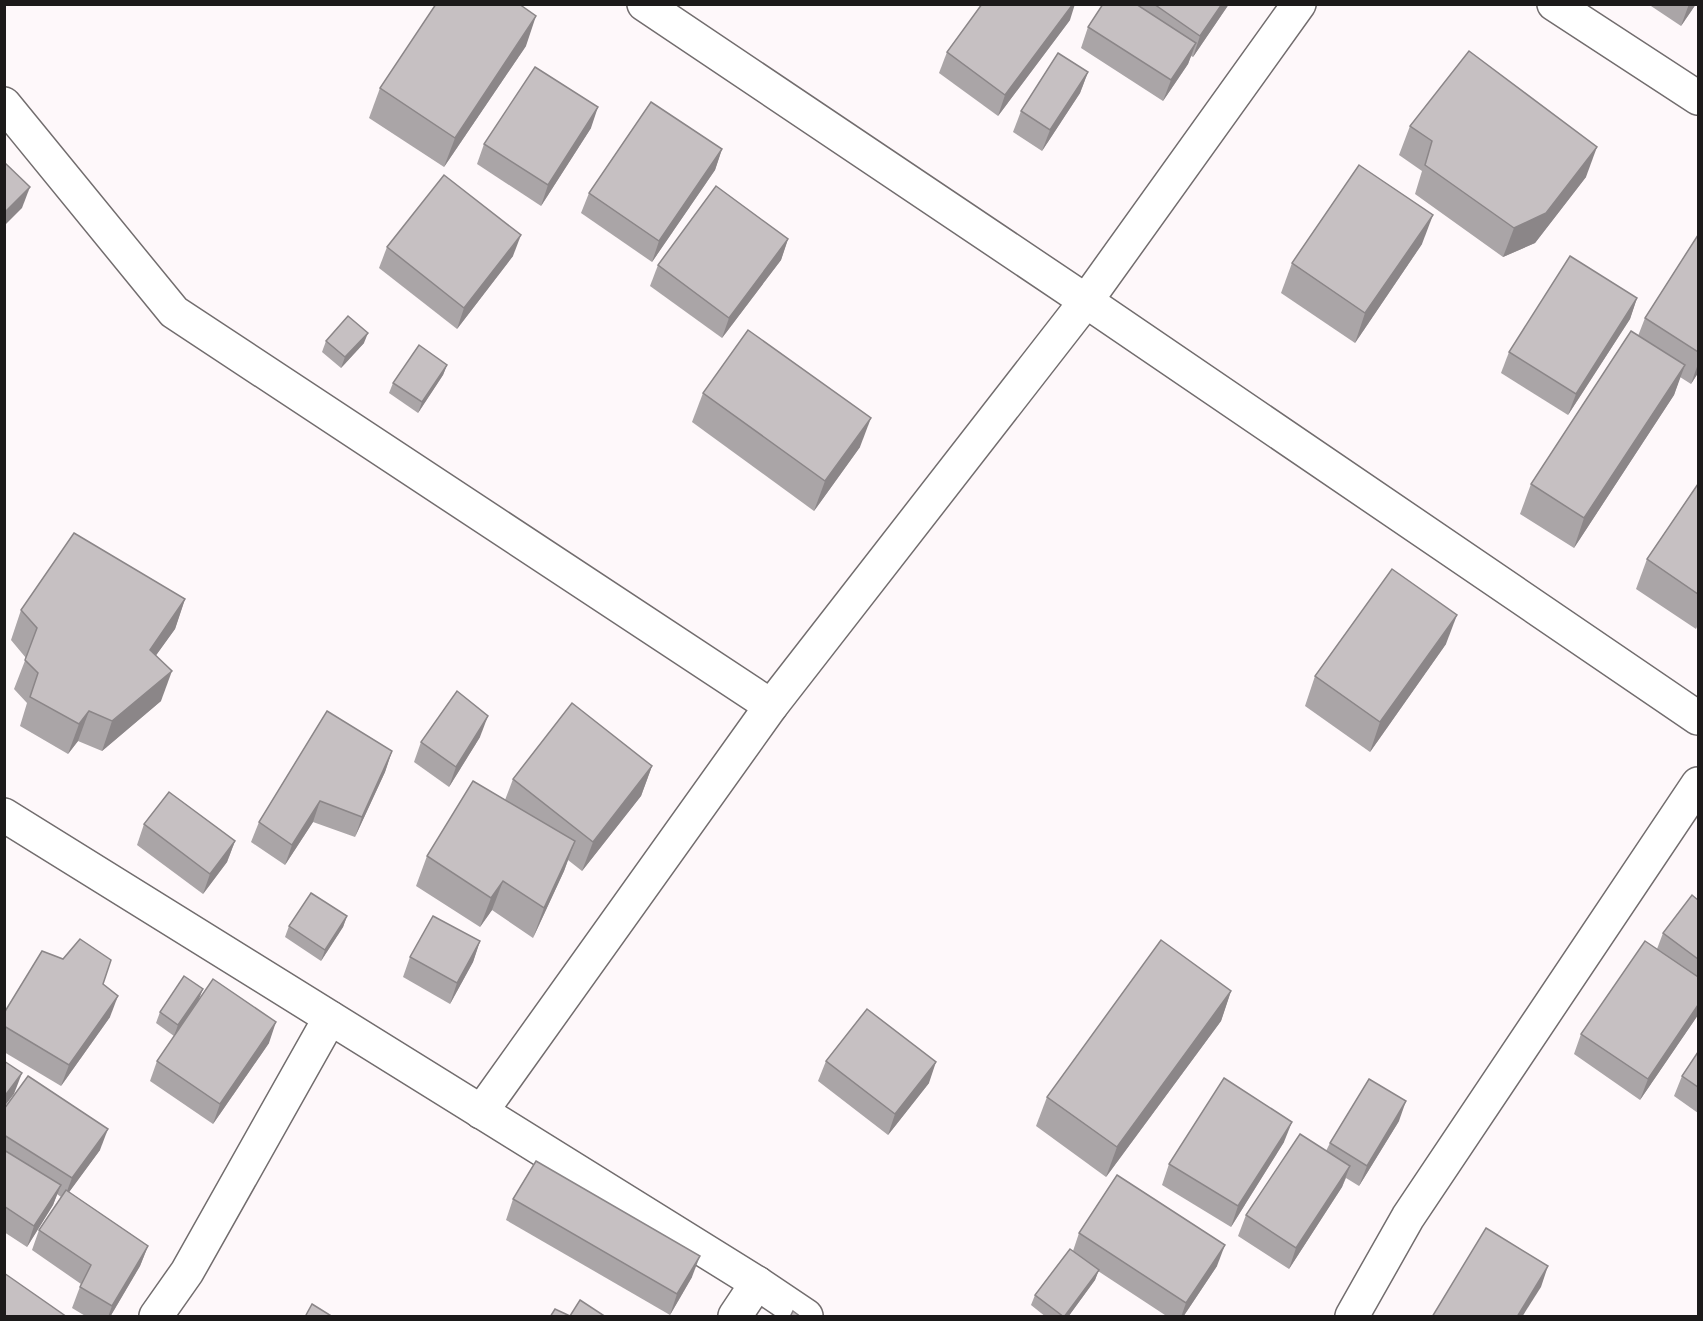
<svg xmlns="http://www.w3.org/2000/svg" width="1703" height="1321" font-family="Helvetica,sans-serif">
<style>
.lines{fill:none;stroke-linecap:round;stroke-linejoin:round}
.minor-casing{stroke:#726d6e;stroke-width:36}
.minor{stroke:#fff;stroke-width:33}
.wall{fill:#aaa5a7}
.shaded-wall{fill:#8b8688}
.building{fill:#c6c0c2;stroke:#8b8688;stroke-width:1.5}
</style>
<rect width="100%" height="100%" fill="#fef8fa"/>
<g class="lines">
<defs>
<g id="minor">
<path d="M644,4l442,297 612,417"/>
<path d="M1554,4l144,94"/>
<path d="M4,104l170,208 597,394"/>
<path d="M4,815l753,468 49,33"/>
<path d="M481,1112l290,-406 315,-405 213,-297"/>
<path d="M156,1316l31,-44 143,-254"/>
<path d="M735,1316l22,-33"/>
<path d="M1352,1316l56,-99 290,-433"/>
</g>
</defs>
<use href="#minor" class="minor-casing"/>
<use href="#minor" class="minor"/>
</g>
<g class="wall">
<path d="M1103,4h126l-36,53 -2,-1 -3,8 -25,37 -82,-53 7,-21z"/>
<path d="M1648,4h48l-15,22z"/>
<path d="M1070,20l-72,96 -59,-43 8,-21z"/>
<path d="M526,46l-82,121 -75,-49 11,-30z"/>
<path d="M1088,72l-8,21 -38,58 -29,-19 8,-21z"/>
<path d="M1410,126l176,51 -51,66 -32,14 -88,-63 7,-23 -23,-16z"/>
<path d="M591,128l-50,78 -64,-42 7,-20z"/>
<path d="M722,149l-7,21 -63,92 -71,-49 8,-20z"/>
<path d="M1698,235v138l-7,11 -11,-7 -6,18 -100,153 -54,-34 11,-30 107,-148 7,-18z"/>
<path d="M788,239l-7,21 -59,78 -72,-52 8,-21z"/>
<path d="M1422,244l-67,99 -74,-50 11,-30z"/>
<path d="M387,247l126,9 -56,73 -78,-61z"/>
<path d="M1637,298l-7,21 -62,96 -67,-42 8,-21z"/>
<path d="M326,341l38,2 -23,25 -19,-16z"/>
<path d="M447,365l-4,10 -25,38 -29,-20 4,-10z"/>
<path d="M703,393l157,54 -46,64 -122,-89z"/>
<path d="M1698,484v141l-2,4 -60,-40 11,-30z"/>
<path d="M185,599l-10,30 -19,26 5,46 -59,50 -24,-10 -10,13 -48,-28 7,-23 -13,-14 12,-31 -15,-18 10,-30z"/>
<path d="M1446,644l-76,108 -65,-46 10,-30z"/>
<path d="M480,737l-31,50 -35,-25 7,-20z"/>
<path d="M392,751l-7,21 -30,65 -42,-15 -28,43 -34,-23 8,-20z"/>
<path d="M652,766l-11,30 -59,75 -14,-11 -4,11 -31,67 -41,-28 -12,17 -64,-41 11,-30 78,-56 8,-21z"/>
<path d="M144,824l91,17 -8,21 -24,32 -66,-49z"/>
<path d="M1698,900v115l-58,85 -66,-46 7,-20 76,-85 6,-16z"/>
<path d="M347,916l-4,11 -22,34 -36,-24 4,-11z"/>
<path d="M480,941l-7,21 -23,42 -47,-27 7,-20z"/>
<path d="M103,984l7,33 -49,69 -57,-34v-39z"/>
<path d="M1231,991l-10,30 -115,156 -70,-51 11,-29z"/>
<path d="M199,999l-25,37 -18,-13 4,-11z"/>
<path d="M269,1043l-56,81 -63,-43 7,-20z"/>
<path d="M1698,1052v61l-24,-17 8,-20z"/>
<path d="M826,1061l103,22 -41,52 -70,-54z"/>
<path d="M4,1109l96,41 -31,42 79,54 -8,20 -30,51h-23l-15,-9 9,-24 -49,-34 7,-20 22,-33 -4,-3 -4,11 -26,42 -23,-15z"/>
<path d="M1399,1121l-40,65 -13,-8 -4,9 -53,82 -51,-33 8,-21 80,-64 4,-8z"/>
<path d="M1284,1142l-53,85 -69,-42 7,-21z"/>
<path d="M513,1199l179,78 -22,38 -164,-95z"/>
<path d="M1079,1233l138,33 -34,51h-15l-70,-46 -3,9 -27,37h-22l-15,-12 4,-10 38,-44z"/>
</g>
<g class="shaded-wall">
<path d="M1073,4h2l-5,16 -72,96 7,-21z"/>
<path d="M1222,4h7l-36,53 7,-21z"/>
<path d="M1689,4h7l-15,22z"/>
<path d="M536,16l-10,30 -82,121 11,-29z"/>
<path d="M1196,43l-8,21 -25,37 8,-21z"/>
<path d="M1088,72l-8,21 -38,58 8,-21z"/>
<path d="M598,107l-7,21 -50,78 7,-21z"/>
<path d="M1597,147l-11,30 -51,66 -32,14 11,-29z"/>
<path d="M722,149l-7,21 -63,92 7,-21z"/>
<path d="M30,187l-8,21 -18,18v-13z"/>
<path d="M1433,215l-11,29 -67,99 10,-30z"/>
<path d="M521,235l-8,21 -56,73 7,-21z"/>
<path d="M788,239l-7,21 -59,78 7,-20z"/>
<path d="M1637,298l-7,21 -62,96 8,-21z"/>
<path d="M368,333l-4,10 -23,25 4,-11z"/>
<path d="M1698,364v9l-7,11z"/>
<path d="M447,365l-4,10 -25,38 4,-11z"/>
<path d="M1685,365l-11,30 -100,153 10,-30z"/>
<path d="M871,418l-11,29 -46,64 11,-30z"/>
<path d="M185,599l-10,30 -36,50 11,-29z"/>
<path d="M1457,615l-11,29 -76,108 10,-30z"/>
<path d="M172,671l-11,30 -59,50 10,-30z"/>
<path d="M89,711l-11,30 -10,13 11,-30z"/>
<path d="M488,716l-8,21 -31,50 7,-20z"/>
<path d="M392,751l-7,21 -30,65 7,-20z"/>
<path d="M652,766l-11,30 -59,75 11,-29z"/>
<path d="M320,801l-7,21 -28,43 7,-20z"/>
<path d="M235,841l-8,21 -24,32 7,-20z"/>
<path d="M575,841l-11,30 -31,67 11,-30z"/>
<path d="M503,881l-11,29 -12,17 11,-29z"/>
<path d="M347,916l-4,11 -22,34 4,-11z"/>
<path d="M480,941l-7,21 -23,42 7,-21z"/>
<path d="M203,989l-4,10 -25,37 4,-11z"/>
<path d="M1231,991l-10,30 -115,156 11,-30z"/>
<path d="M118,996l-8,21 -49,69 8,-21z"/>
<path d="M1698,1005v10l-58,85 8,-21z"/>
<path d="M276,1022l-7,21 -56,81 7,-20z"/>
<path d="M936,1062l-7,21 -41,52 7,-21z"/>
<path d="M22,1073l-8,21 -10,13v-10z"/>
<path d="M1406,1101l-7,20 -40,65 8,-20z"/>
<path d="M1292,1122l-8,20 -53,85 7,-21z"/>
<path d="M108,1129l-8,21 -36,49 8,-21z"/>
<path d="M1350,1166l-8,21 -53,82 7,-21z"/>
<path d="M61,1185l-8,20 -26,42 7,-21z"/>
<path d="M1225,1245l-8,21 -34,51h-2l5,-14z"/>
<path d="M148,1246l-8,20 -30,51h-2l4,-11z"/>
<path d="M700,1256l-8,21 -22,38 7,-21z"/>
<path d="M1548,1266l-7,21 -19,30h-5z"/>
<path d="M1099,1270l-4,10 -27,37h-4z"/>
</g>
<g class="building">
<path d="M436,4h83l17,12 -81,122 -75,-50z"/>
<path d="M982,4h91l-68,91 -58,-43z"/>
<path d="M1103,4h33l60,39 -25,37 -83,-53z"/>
<path d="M1154,4h68l-22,32z"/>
<path d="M1469,51l128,96 -51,66 -32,15 -89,-63 7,-24 -22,-15z"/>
<path d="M1058,53l30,19 -38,58 -29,-19z"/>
<path d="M535,67l63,40 -50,78 -64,-41z"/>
<path d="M651,102l71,47 -63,92 -70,-48z"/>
<path d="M4,162l26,25 -26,26z"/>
<path d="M1359,165l74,50 -68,98 -73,-50z"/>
<path d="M444,175l77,60 -57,73 -77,-61z"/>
<path d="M716,186l72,53 -59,79 -71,-53z"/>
<path d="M1698,235v117l-53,-34z"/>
<path d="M1570,256l67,42 -61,96 -67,-42z"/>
<path d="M348,316l20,17 -23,24 -19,-16z"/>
<path d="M748,330l123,88 -46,63 -122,-88z"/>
<path d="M1631,331l54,34 -101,153 -53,-34z"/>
<path d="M419,345l28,20 -25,37 -29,-19z"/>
<path d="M1698,484v110l-51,-35z"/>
<path d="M74,533l111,66 -35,51 22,21 -60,50 -23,-10 -10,13 -49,-27 8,-24 -13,-13 12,-32 -16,-18z"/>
<path d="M1392,569l65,46 -77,107 -65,-46z"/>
<path d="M457,691l31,25 -32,51 -35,-25z"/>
<path d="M572,703l80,63 -59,76 -80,-63z"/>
<path d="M327,711l65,40 -30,66 -42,-16 -28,44 -33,-23z"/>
<path d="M473,781l102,60 -31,67 -41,-27 -12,17 -64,-42z"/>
<path d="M169,792l66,49 -25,33 -66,-50z"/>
<path d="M311,893l36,23 -22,34 -36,-24z"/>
<path d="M1692,895l6,5v59l-35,-26z"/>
<path d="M433,916l47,25 -23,42 -47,-26z"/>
<path d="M80,939l31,21 -8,24 15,12 -49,69 -65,-39v-13l38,-62 21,8z"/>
<path d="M1161,940l70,51 -114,156 -70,-50z"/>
<path d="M1645,941l53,36v28l-50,74 -67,-45z"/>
<path d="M184,976l19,13 -25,36 -18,-13z"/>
<path d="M213,979l63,43 -56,82 -63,-43z"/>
<path d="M867,1009l69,53 -41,52 -69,-53z"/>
<path d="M1698,1052v35l-16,-11z"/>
<path d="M4,1061l18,12 -18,24z"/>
<path d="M28,1076l80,53 -36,49 -68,-43v-26z"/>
<path d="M1224,1078l68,44 -54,84 -69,-42z"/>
<path d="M1369,1079l37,22 -39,65 -37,-23z"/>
<path d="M1300,1134l50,32 -54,82 -50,-33z"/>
<path d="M4,1150l57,35 -27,41 -30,-20z"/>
<path d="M536,1161l164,95 -23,38 -164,-95z"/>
<path d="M1117,1175l108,70 -39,58 -107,-70z"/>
<path d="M66,1190l82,56 -36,60 -32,-19 11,-22 -52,-35z"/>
<path d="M1486,1228l62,38 -31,51h-85z"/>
<path d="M1070,1249l29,21 -35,47 -29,-22z"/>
<path d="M4,1273l63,44h-63z"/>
<path d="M580,1300l26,17h-56l5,-8 15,7z"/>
<path d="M312,1304l21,13h-28z"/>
<path d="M793,1311l8,6h-11z"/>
</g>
<rect width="1703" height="1321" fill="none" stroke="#1c1a1a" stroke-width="12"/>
</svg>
